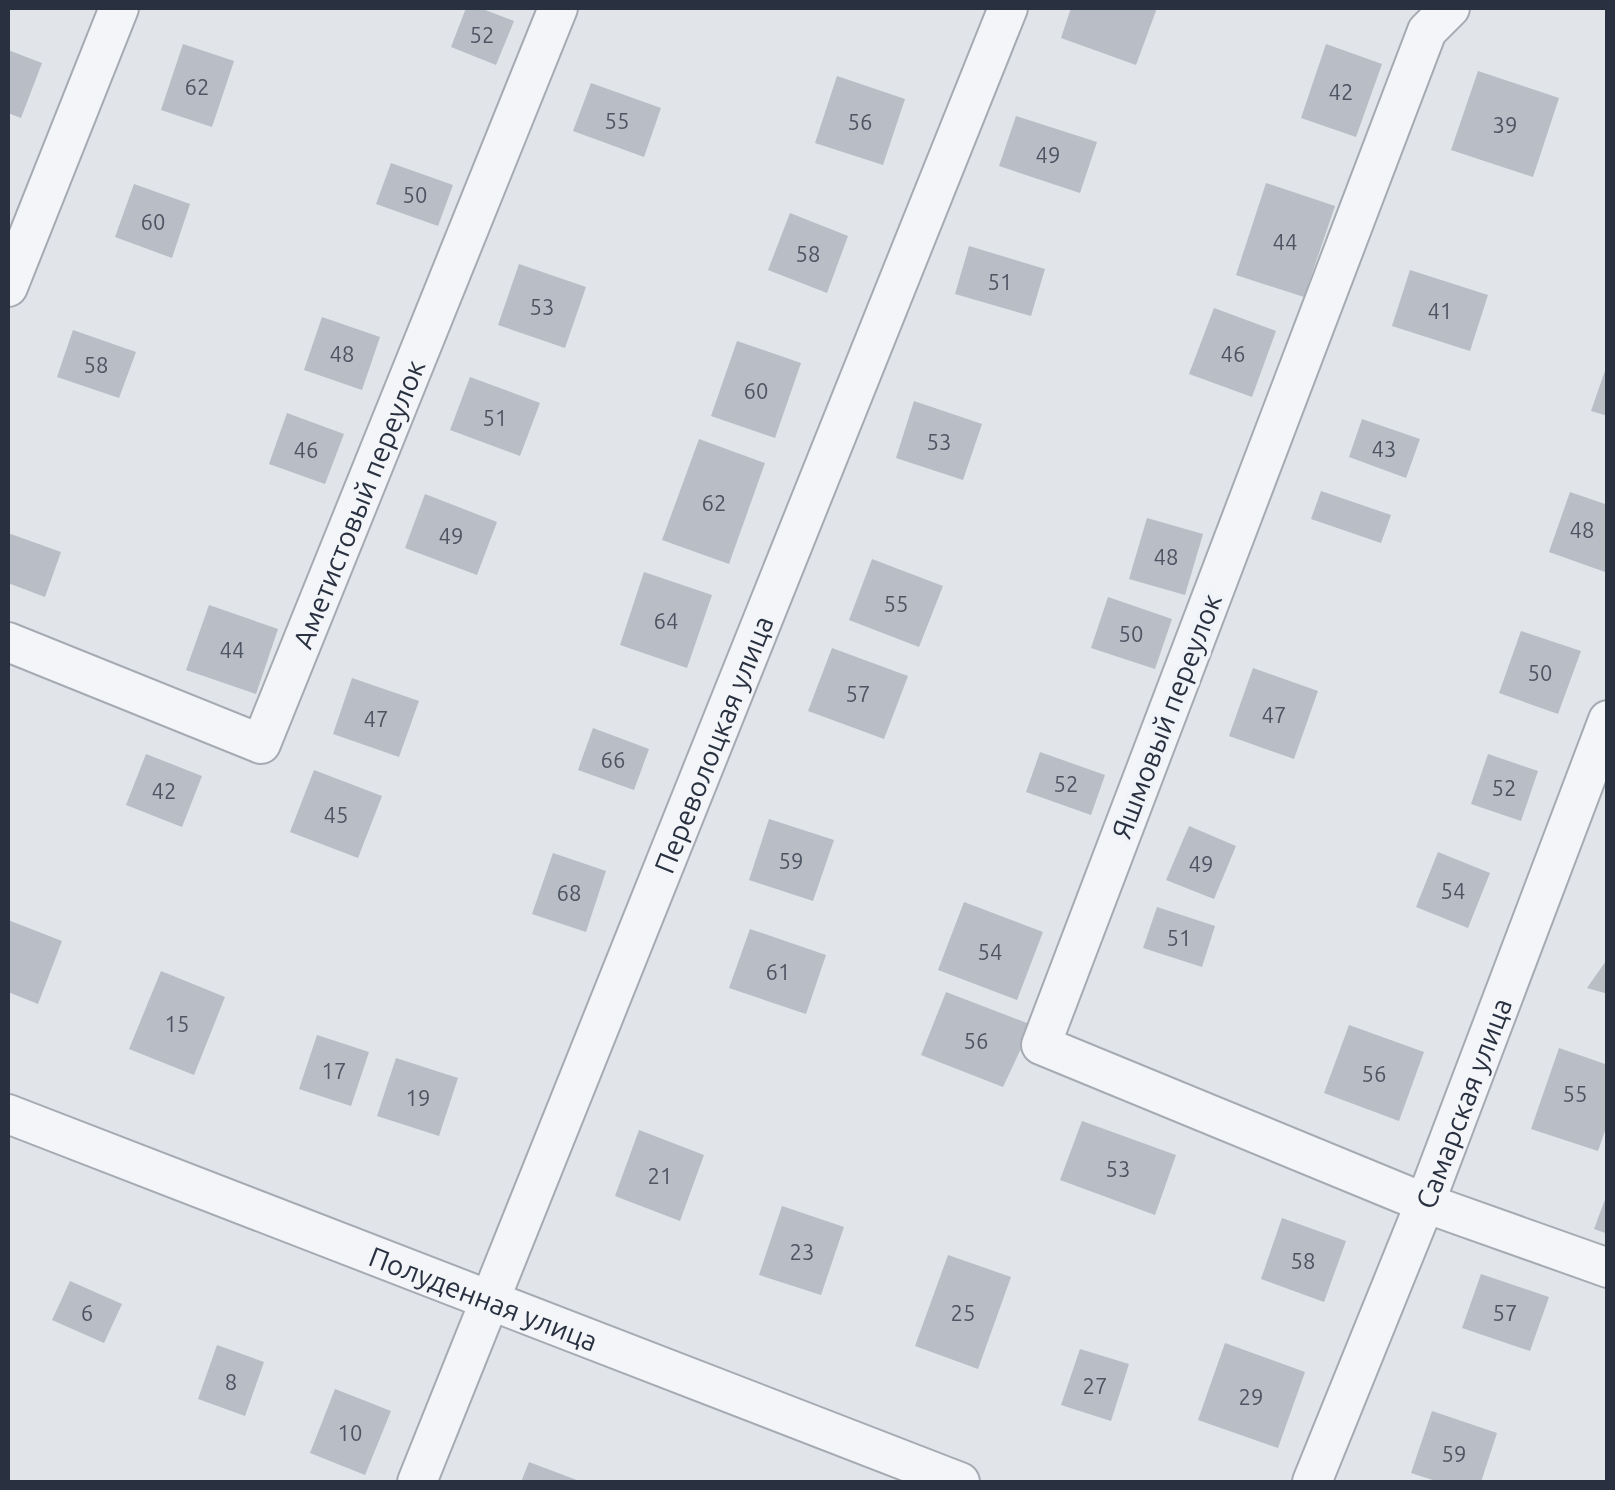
<svg xmlns="http://www.w3.org/2000/svg" width="1615" height="1490" font-family="Ubuntu,sans-serif">
<style>
.building{fill:#b8bdc6}
.lines{fill:none;stroke-linecap:round;stroke-linejoin:round}
.minor-casing{stroke:#a6abb3;stroke-width:42}
.minor{stroke:#f3f5f8;stroke-width:38}
.labels{text-anchor:middle;dominant-baseline:central;stroke-width:8;stroke-linejoin:round;paint-order:stroke}
.number-label{font-size:22px;fill:#4d5462}
.street-label{font-size:28px;fill:#293141;stroke:#f0f3f7}
</style>
<rect width="100%" height="100%" fill="#e1e4e9"/>
<g class="building">
<path d="M466,8h14l34,13 -18,44 -45,-18z"/>
<path d="M1071,8h86l-21,57 -75,-27z"/>
<path d="M183,44l51,17 -22,66 -51,-17z"/>
<path d="M1326,44l56,20 -26,73 -55,-19z"/>
<path d="M8,50l34,13 -21,55 -13,-5z"/>
<path d="M1478,71l81,27 -26,79 -82,-27z"/>
<path d="M837,76l68,23 -22,66 -68,-22z"/>
<path d="M591,83l70,25 -17,49 -71,-26z"/>
<path d="M1016,116l81,26 -17,51 -81,-27z"/>
<path d="M391,163l62,22 -15,41 -62,-22z"/>
<path d="M1266,183l69,23 -31,91 -68,-22z"/>
<path d="M134,184l56,20 -18,54 -57,-21z"/>
<path d="M790,213l58,23 -21,57 -59,-23z"/>
<path d="M969,246l76,23 -14,47 -76,-22z"/>
<path d="M519,264l67,23 -21,61 -67,-23z"/>
<path d="M1410,270l78,25 -18,56 -78,-25z"/>
<path d="M1214,308l62,23 -24,66 -63,-23z"/>
<path d="M322,317l58,20 -18,53 -58,-20z"/>
<path d="M73,330l63,22 -17,46 -62,-21z"/>
<path d="M737,341l64,22 -26,75 -64,-22z"/>
<path d="M1607,365h1v51l-17,-5z"/>
<path d="M470,377l70,26 -20,53 -70,-26z"/>
<path d="M914,401l68,23 -19,56 -67,-22z"/>
<path d="M287,413l57,21 -19,50 -56,-20z"/>
<path d="M1362,419l58,20 -14,39 -57,-21z"/>
<path d="M699,439l66,24 -36,101 -67,-24z"/>
<path d="M1321,491l70,24 -10,28 -70,-24z"/>
<path d="M1570,492l38,13v68l-59,-21z"/>
<path d="M425,494l72,28 -20,53 -72,-27z"/>
<path d="M1147,518l56,16 -18,61 -56,-16z"/>
<path d="M8,533l53,19 -16,45 -37,-14z"/>
<path d="M872,559l71,27 -24,61 -70,-27z"/>
<path d="M644,572l68,23 -25,73 -67,-23z"/>
<path d="M1108,597l64,22 -17,50 -64,-21z"/>
<path d="M209,605l69,24 -22,65 -70,-24z"/>
<path d="M1521,631l60,20 -23,63 -59,-21z"/>
<path d="M832,648l76,28 -24,63 -76,-28z"/>
<path d="M1253,668l65,23 -24,68 -65,-23z"/>
<path d="M352,678l67,23 -20,56 -66,-23z"/>
<path d="M593,728l56,21 -15,41 -56,-20z"/>
<path d="M1040,752l65,23 -14,40 -65,-23z"/>
<path d="M146,754l56,22 -20,51 -56,-22z"/>
<path d="M1488,754l50,17 -17,50 -50,-17z"/>
<path d="M314,770l68,26 -24,62 -68,-26z"/>
<path d="M769,819l65,21 -21,61 -64,-21z"/>
<path d="M1189,826l47,20 -22,53 -48,-19z"/>
<path d="M1438,852l52,21 -22,55 -52,-21z"/>
<path d="M553,853l53,18 -20,61 -54,-18z"/>
<path d="M964,902l79,30 -26,68 -79,-30z"/>
<path d="M1157,907l58,19 -13,41 -59,-19z"/>
<path d="M8,920l54,21 -24,63 -30,-12z"/>
<path d="M750,929l76,26 -20,59 -77,-26z"/>
<path d="M1608,958v36l-21,-6z"/>
<path d="M161,971l64,26 -31,78 -65,-26z"/>
<path d="M946,992l86,33 -29,62 -82,-32z"/>
<path d="M1349,1025l75,27 -25,69 -75,-28z"/>
<path d="M317,1035l52,17 -18,54 -52,-17z"/>
<path d="M1559,1048l49,17v57l-10,29 -67,-22z"/>
<path d="M396,1058l62,20 -19,58 -62,-20z"/>
<path d="M1082,1121l94,34 -21,60 -95,-35z"/>
<path d="M639,1130l65,25 -24,66 -65,-25z"/>
<path d="M1607,1194h1v40l-14,-5z"/>
<path d="M782,1206l62,21 -23,68 -62,-20z"/>
<path d="M1282,1218l64,23 -22,61 -63,-23z"/>
<path d="M948,1255l63,22 -33,92 -63,-23z"/>
<path d="M1481,1274l68,23 -19,54 -68,-23z"/>
<path d="M70,1281l52,23 -18,39 -52,-23z"/>
<path d="M1225,1343l80,29 -27,76 -80,-28z"/>
<path d="M217,1345l47,17 -19,54 -47,-17z"/>
<path d="M1080,1349l49,15 -18,57 -50,-16z"/>
<path d="M335,1389l56,22 -26,64 -55,-22z"/>
<path d="M1432,1411l65,22 -16,49h-42l-28,-9z"/>
<path d="M529,1462l53,20h-61z"/>
</g>
<g class="lines">
<defs>
<g id="minor">
<path d="M1450,8l-23,23 -386,1014 384,158 183,65"/>
<path d="M8,287l111,-279"/>
<path id="s1" d="M8,642l253,102 297,-736"/>
<path id="s2" d="M8,1114l952,368"/>
<path id="s3" d="M417,1482l591,-1474"/>
<path id="s4" d="M1312,1482l113,-279 183,-483"/>
</g>
</defs>
<use href="#minor" class="minor-casing"/>
<use href="#minor" class="minor"/>
</g>
<g class="labels">
<g class="number-label">
<text x="482" y="34">52</text>
<text x="197" y="86">62</text>
<text x="1341" y="91">42</text>
<text x="617" y="120">55</text>
<text x="860" y="121">56</text>
<text x="1505" y="124">39</text>
<text x="1048" y="154">49</text>
<text x="415" y="194">50</text>
<text x="153" y="221">60</text>
<text x="1285" y="241">44</text>
<text x="808" y="253">58</text>
<text x="1000" y="281">51</text>
<text x="542" y="306">53</text>
<text x="1440" y="310">41</text>
<text x="342" y="353">48</text>
<text x="1233" y="353">46</text>
<text x="96" y="364">58</text>
<text x="756" y="390">60</text>
<text x="495" y="417">51</text>
<text x="939" y="441">53</text>
<text x="1384" y="448">43</text>
<text x="306" y="449">46</text>
<text x="714" y="502">62</text>
<text x="1582" y="529">48</text>
<text x="451" y="535">49</text>
<text x="1166" y="556">48</text>
<text x="896" y="603">55</text>
<text x="666" y="620">64</text>
<text x="1131" y="633">50</text>
<text x="232" y="649">44</text>
<text x="1540" y="672">50</text>
<text x="858" y="693">57</text>
<text x="1274" y="714">47</text>
<text x="376" y="718">47</text>
<text x="613" y="759">66</text>
<text x="1066" y="783">52</text>
<text x="1504" y="787">52</text>
<text x="164" y="790">42</text>
<text x="336" y="814">45</text>
<text x="791" y="860">59</text>
<text x="1201" y="863">49</text>
<text x="1453" y="890">54</text>
<text x="569" y="892">68</text>
<text x="1179" y="937">51</text>
<text x="990" y="951">54</text>
<text x="778" y="971">61</text>
<text x="177" y="1023">15</text>
<text x="976" y="1040">56</text>
<text x="334" y="1070">17</text>
<text x="1374" y="1073">56</text>
<text x="1575" y="1093">55</text>
<text x="418" y="1097">19</text>
<text x="1118" y="1168">53</text>
<text x="660" y="1175">21</text>
<text x="802" y="1251">23</text>
<text x="1303" y="1260">58</text>
<text x="87" y="1312">6</text>
<text x="963" y="1312">25</text>
<text x="1505" y="1312">57</text>
<text x="231" y="1381">8</text>
<text x="1095" y="1385">27</text>
<text x="1251" y="1396">29</text>
<text x="350" y="1432">10</text>
<text x="1454" y="1453">59</text>
</g>
<g class="street-label">
<text stroke="none"><textPath href="#s1" startOffset="532">Аметистовый переулок</textPath></text>
<text transform="translate(1166 716) rotate(-69)">Яшмовый переулок</text>
<text stroke="none"><textPath href="#s3" startOffset="795">Переволоцкая улица</textPath></text>
<text stroke="none"><textPath href="#s4" startOffset="408">Самарская улица</textPath></text>
<text stroke="none"><textPath href="#s2" startOffset="510">Полуденная улица</textPath></text>
</g>
</g>
<rect width="1615" height="1490" fill="none" stroke="#293141" stroke-width="20"/>
</svg>
